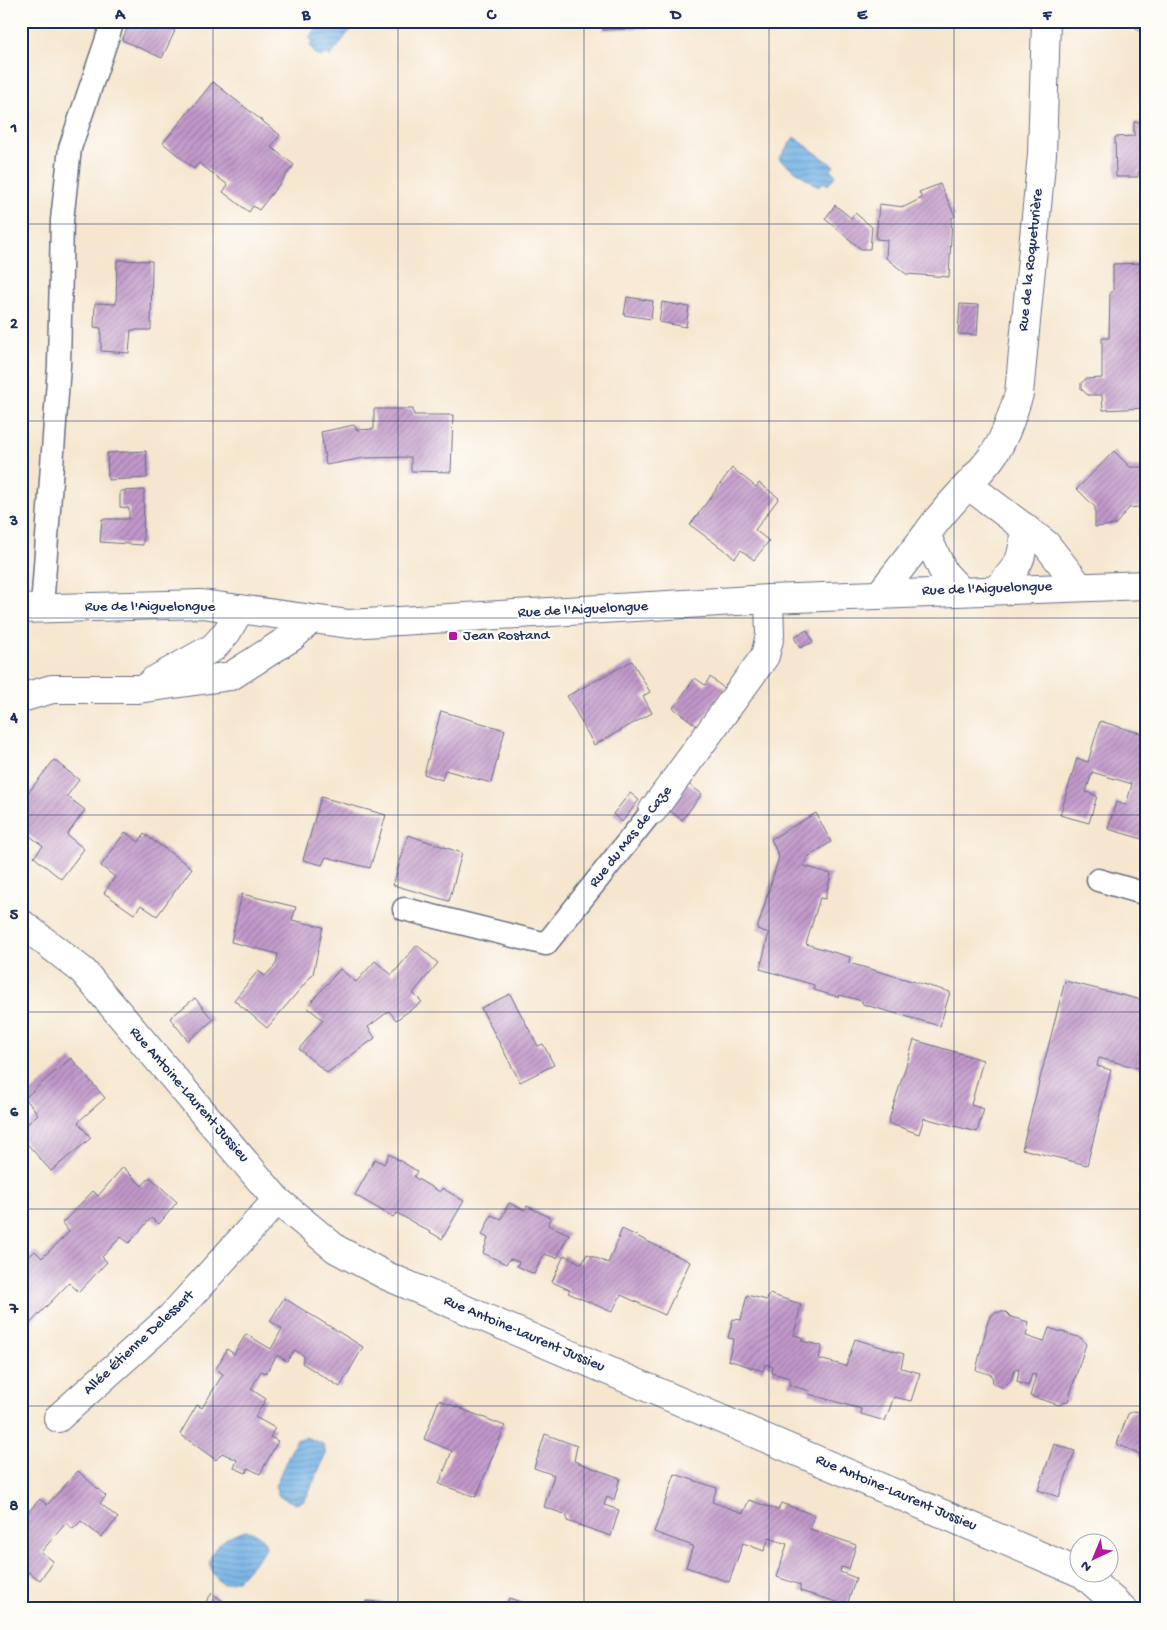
<svg xmlns="http://www.w3.org/2000/svg" width="1167" height="1630" font-family="'Gochi Hand',sans-serif">
<style>
.water{fill:url(#water-rules);stroke:#4670a2}
.building{fill:url(#building-hatch)}
.lines{fill:none;stroke-linecap:round;stroke-linejoin:round}
.lane-casing{stroke:#686f86;stroke-width:25}
.street-casing{stroke:#686f86;stroke-width:30}
.lane{stroke:#fff;stroke-width:22}
.street{stroke:#fff;stroke-width:28}
.grid{fill:none;stroke:#1b2f5e;stroke-width:1;stroke-opacity:0.55}
.poi-dot{fill:#b5179e;stroke:#fdfcf7;stroke-width:2}
.labels{text-anchor:middle;dominant-baseline:central;stroke-width:4.5;stroke-linejoin:round;paint-order:stroke}
.street-label{font-size:15px;fill:#1b2f5e;stroke:#fdfcf7}
.poi-label{font-size:15px;fill:#1b2f5e;stroke:#fdfcf7;text-anchor:start}
.neatline{fill:none;stroke:#1b2f5e;stroke-width:2}
.grid-label{font-size:16px;text-anchor:middle;font-weight:bold;fill:#1b2f5e}
</style>
<defs>
<pattern id="water-rules" width="6" height="5" patternUnits="userSpaceOnUse" patternTransform="scale(1.25)"><rect width="6" height="5" fill="#72b1e5"/><path d="M0 2.5h6" fill="none" stroke="#5d90bd"/></pattern>
<pattern id="building-hatch" width="6" height="6" patternUnits="userSpaceOnUse" patternTransform="scale(1.25)"><rect width="6" height="6" fill="#c198c9"/><path d="M-1 1l2-2M0 6l6-6M5 7l2-2" fill="none" stroke="#9c7ca6"/></pattern>
</defs>
<rect width="100%" height="100%" fill="#fdfcf7"/>
<filter id="ink" filterUnits="userSpaceOnUse"><feTurbulence type="fractalNoise" baseFrequency=".02" numOctaves="2"/><feDisplacementMap in="SourceGraphic" scale="10" xChannelSelector="R" yChannelSelector="G"/><feConvolveMatrix kernelMatrix="1 2 1 2 8 2 1 2 1" color-interpolation-filters="sRGB"/></filter>
<filter id="wash" filterUnits="userSpaceOnUse"><feTurbulence type="fractalNoise" baseFrequency=".0096" numOctaves="4" result="noise"/><feDisplacementMap in="SourceGraphic" scale="20" xChannelSelector="R" yChannelSelector="G"/><feGaussianBlur stdDeviation="1.12" result="paint"/><feColorMatrix in="noise" values="0 0 0 0 0 0 0 0 0 0 0 0 0 0 0 0 0 1.4 0 .05"/><feComposite in="paint" operator="in"/></filter>
<g filter="url(#wash)">
<rect width="100%" height="100%" fill="#f6e6cf"/>
<g class="water">
<path d="M323,21h34l-27,36 -3,-3 -7,3 -5,-3 -5,-9 3,-3 -4,-5z"/>
<path d="M794,137l40,29 -3,4 5,5 -8,10 -4,-3 -6,5 -39,-28z"/>
<path d="M306,1437l17,7 3,10 -21,46 -9,4 -17,-8 -4,-10 21,-46z"/>
<path d="M246,1530c10,3 20,8 20,19l-28,31 -15,4c-30,-22 -3,-48 23,-54z"/>
</g>
<g id="blocks">
<g class="building">
<path d="M131,21h23l21,10 -13,27 -40,-18z"/>
<path d="M603,21h81v6l-81,3z"/>
<path d="M1111,21h35v17l-14,-14h-21z"/>
<path d="M213,82l67,53 -9,12 23,18 -35,45 -6,-4 -4,6 -26,-20 5,-7 -29,-22 -5,6 -31,-26z"/>
<path d="M1134,122h12v50h-8v5h-22l-1,-40 19,-1z"/>
<path d="M940,184l15,32 -3,2 -3,59 -43,-3 -20,-16 1,-18 -11,-1 3,-35 25,3 18,-9 -3,-6z"/>
<path d="M835,205l16,13 4,-5 17,14 -2,22h-9l-36,-30z"/>
<path d="M117,260l35,1 -1,69h-20l-2,23 -28,-2v-23l-7,-1 1,-24 21,1z"/>
<path d="M1146,263v52h-4l1,22h3v71l-43,2 -1,-15h-14l-7,-6v-6l5,-4 16,-1v-40h7l1,-46h3v-28z"/>
<path d="M627,297l26,4 -2,18 -27,-4z"/>
<path d="M662,302l27,5 -3,20 -27,-5z"/>
<path d="M960,304l19,1 -2,30 -19,-1z"/>
<path d="M374,409h39l1,6h39l-2,57 -40,-1v-14l-47,1 -38,7 -5,-33 33,-7 3,5 17,-1z"/>
<path d="M146,451l1,27 -39,2 -1,-27z"/>
<path d="M1114,451l16,16h16v39l-17,2 -14,17 -20,2v-20l-18,-18z"/>
<path d="M732,468l24,19 3,-4 20,15 -24,32 14,11 -15,19 -13,-10 -6,8 -45,-33z"/>
<path d="M144,490l-1,55 -43,-3 2,-23h27v-11l-9,-1v-16z"/>
<path d="M807,630l6,12 -13,6 -6,-11z"/>
<path d="M632,661l18,31 -7,4 9,17 -58,32 -27,-49z"/>
<path d="M710,677l15,12 -28,37 -24,-18 22,-30 10,7z"/>
<path d="M441,711l64,19 -14,53 -46,-13 -3,10 -18,-6z"/>
<path d="M1100,721l46,14v105l-38,-11 8,-27 10,3 6,-21 -40,-12 -6,20 11,4 -8,27 -29,-8 17,-57 11,4z"/>
<path d="M54,760l25,20 -12,16 18,14 -18,25 17,14 -23,30 -27,-22 9,-11 -22,-17v-32l3,1z"/>
<path d="M686,782l16,12 -20,26 -16,-12z"/>
<path d="M630,793l9,7 -17,22 -9,-8z"/>
<path d="M321,797l65,18 -16,53 -44,-11 -4,8 -19,-5z"/>
<path d="M816,813l15,29 -25,16 -2,8 27,8 -6,25 -5,-1 -14,46 44,13 -1,6 101,29 -10,34 -78,-22v-3l-22,-6 -2,2 -24,-7v-5l-54,-16 9,-36 -12,-4 22,-72 -8,-18z"/>
<path d="M125,832l14,10 5,-8 48,34 -35,48 -16,-11 -7,9 -30,-21 11,-16 -14,-11z"/>
<path d="M408,835l54,18 -13,48 -56,-16z"/>
<path d="M242,894l54,13 -4,13 31,7 -10,47 -46,54 -33,-28 24,-29 7,5 11,-12 2,-10 -47,-12z"/>
<path d="M417,945l21,18 -25,30 9,9 -26,18 -7,-9 -21,16 7,11 -48,35 -28,-24 24,-29 -16,-13 33,-38 16,13 19,-21 17,14z"/>
<path d="M1065,981l81,20v69l-47,-12 -2,8 14,4 -24,95 -65,-16z"/>
<path d="M510,994l28,52 5,-2 11,21 -34,17 -39,-74z"/>
<path d="M195,998l18,22 -25,21 -18,-23z"/>
<path d="M914,1040l69,20 -12,45 13,4 -7,23 -53,-14 -5,16 -31,-11z"/>
<path d="M71,1058l34,40 -27,24 13,16 -40,33 -30,-34v-7l17,-16 -13,-16z"/>
<path d="M389,1154l28,17 -3,6 26,15 2,-4 22,13 -22,38 -45,-26 -4,4 -38,-22 20,-36 9,5z"/>
<path d="M123,1167l19,19 8,-9 27,25 -18,22 -8,-6 -22,25 -8,-6 -19,20 5,5 -28,30 -10,-9 -48,50v-68l14,-14 7,7 27,-26 -7,-9 31,-32 5,5z"/>
<path d="M509,1203l16,7 2,-4 24,12 -3,7 21,9 -12,24 -13,-4 -10,20 -17,-8 2,-4 -5,-2 -4,-1 -4,5 -23,-11 5,-15 -6,-3 9,-20 10,4z"/>
<path d="M622,1229l68,33 -25,53 -44,-20 -9,17 -44,-19 2,-3 -18,-8 12,-27 18,9 5,-10 21,9z"/>
<path d="M769,1294l32,10 -7,31 8,2v4l20,5 -3,13 27,7 9,-27 49,15 -3,14 19,5 -9,28 -17,-4 -9,24 -24,-7v-5l-52,-15 1,-3 -21,-6 1,-7 -18,-5 1,-6 -8,-3 -2,7 -35,-11 6,-21 -6,-1 5,-19 8,1 6,-25 20,5z"/>
<path d="M284,1298l79,49 -23,40 -38,-24 2,-7 -9,-6 -8,11 -10,-6 -11,18 -5,-2 -10,18 15,10 -11,18 20,11 -5,9 8,4 -18,33 -12,-6 -2,5 -12,-5 3,-8 -15,-7 -6,7 -36,-26 17,-29 5,3 21,-34 -7,-5 11,-20 7,5 12,-20 25,15 11,-20 -12,-8z"/>
<path d="M998,1312h8l5,5 18,5 -3,14 18,6 5,-14 32,10 5,6 -18,57 -9,4 -29,-9 6,-21 -4,-1 -4,12 -11,-4 2,-12 -4,-1 -4,11 -8,8 -10,-5 -1,-8 -16,-5 12,-49 4,-6z"/>
<path d="M1146,1367v22l-7,-19z"/>
<path d="M439,1400l66,26 -29,71 -37,-13 13,-33 -28,-12z"/>
<path d="M1146,1401v63l-8,-11 -21,-9 11,-30 6,-3 7,1z"/>
<path d="M545,1434l32,12 -3,15 46,17 -6,22 -7,-3 -3,8 15,5 -8,26 -44,-15v-6l-23,-8 10,-32 -20,-7z"/>
<path d="M1054,1444l21,7 -16,46 -21,-7z"/>
<path d="M78,1471l28,25 -6,7 18,15 -17,19 -20,-16 -8,8 -7,-6 -25,29 12,9 -13,19 -19,-13v-47l19,-21 7,6z"/>
<path d="M675,1474l42,14 -5,14 31,11 6,-13 29,10 3,-7 33,12 -4,14 46,16 -7,24 -8,-2 -1,5 16,6 -9,27 -47,-14v-6l-23,-8 10,-33 -18,-6 -5,13 -21,-8 -14,39 -43,-15 7,-21 -39,-14z"/>
<path d="M212,1593l21,16h-32z"/>
<path d="M509,1598l29,10v1h-33z"/>
<path d="M366,1601l72,5v3h-72z"/>
</g>
</g>
</g>
<g filter="url(#ink)">
<use href="#blocks" fill-opacity="0" stroke="#686f86" stroke-width="1"/>
<g class="lines">
<defs>
<g id="lane">
<path d="M42,609l17,-244 3,-145 8,-72 43,-127"/>
<path d="M1098,880l48,14"/>
<path d="M404,909l142,35 107,-134"/>
</g>
<g id="street">
<path d="M968,485l78,59 33,42"/>
<path d="M997,589c22,-24 27,-29 27,-62"/>
<path d="M960,590l-16,-17 -18,-38c19,-28 44,-50 65,-77 14,-18 21,-43 28,-64l23,-240 4,-133"/>
<path d="M880,594l46,-59"/>
<path d="M21,609l181,-5 147,20 420,-25 377,-14"/>
<path d="M153,681l61,-34 13,-15 13,-23"/>
<path d="M21,698l31,-9h86l93,-13 61,-39 18,-17"/>
<path d="M653,810l112,-154 5,-21 -1,-36"/>
<path d="M21,923l62,48 194,229 59,49 51,27 696,298 40,35"/>
<path d="M58,1418l113,-101 106,-117"/>
</g>
</defs>
<use href="#lane" class="lane-casing"/>
<use href="#street" class="street-casing"/>
<use href="#lane" class="lane"/>
<use href="#street" class="street"/>
</g>
</g>
<path class="grid" d="M213,21v1588M398,21v1588M584,21v1588M769,21v1588M954,21v1588M21,224h1125M21,421h1125M21,618h1125M21,815h1125M21,1012h1125M21,1209h1125M21,1406h1125"/>
<rect class="poi-dot" x="448" y="631" width="10" height="10" rx="2.5"/>
<g class="labels">
<g class="street-label">
<text transform="translate(1031 260) rotate(-84)">Rue de la Roqueturière</text>
<text transform="translate(987 589) rotate(-2)">Rue de l'Aiguelongue</text>
<text x="150" y="607">Rue de l'Aiguelongue</text>
<text transform="translate(583 610) rotate(-3)">Rue de l'Aiguelongue</text>
<text transform="translate(631 837) rotate(-52)">Rue du Mas de Caze</text>
<text transform="translate(189 1095) rotate(49)">Rue Antoine-Laurent Jussieu</text>
<text transform="translate(524 1334) rotate(23)">Rue Antoine-Laurent Jussieu</text>
<text transform="translate(139 1343) rotate(-43)">Allée Étienne Delessert</text>
<text transform="translate(896 1493) rotate(23)">Rue Antoine-Laurent Jussieu</text>
</g>
<g class="poi-label">
<text x="463" y="636">Jean Rostand</text>
</g>
</g>
<rect width="1167" height="1630" fill="none" stroke="#fdfcf7" stroke-width="55"/>
<g transform="translate(1094 1558) rotate(224)"><circle r="24" fill="#fdfcf7" stroke="#a3aaba"/>
<path d="M0-4L9 19L0 12L-9 19Z" fill="#b5179e"/>
<text y="-8" font-size="14" font-weight="bold" text-anchor="middle" fill="#1b2f5e">N</text>
</g>
<rect x="28" y="28" width="1112" height="1574" class="neatline"/>
<g class="grid-label">
<text x="120" y="19">A</text>
<text x="306" y="19">B</text>
<text x="491" y="19">C</text>
<text x="676" y="19">D</text>
<text x="862" y="19">E</text>
<text x="1047" y="19">F</text>
<text x="14" y="132">1</text>
<text x="14" y="328">2</text>
<text x="14" y="525">3</text>
<text x="14" y="722">4</text>
<text x="14" y="919">5</text>
<text x="14" y="1116">6</text>
<text x="14" y="1313">7</text>
<text x="14" y="1510">8</text>
</g>
</svg>
